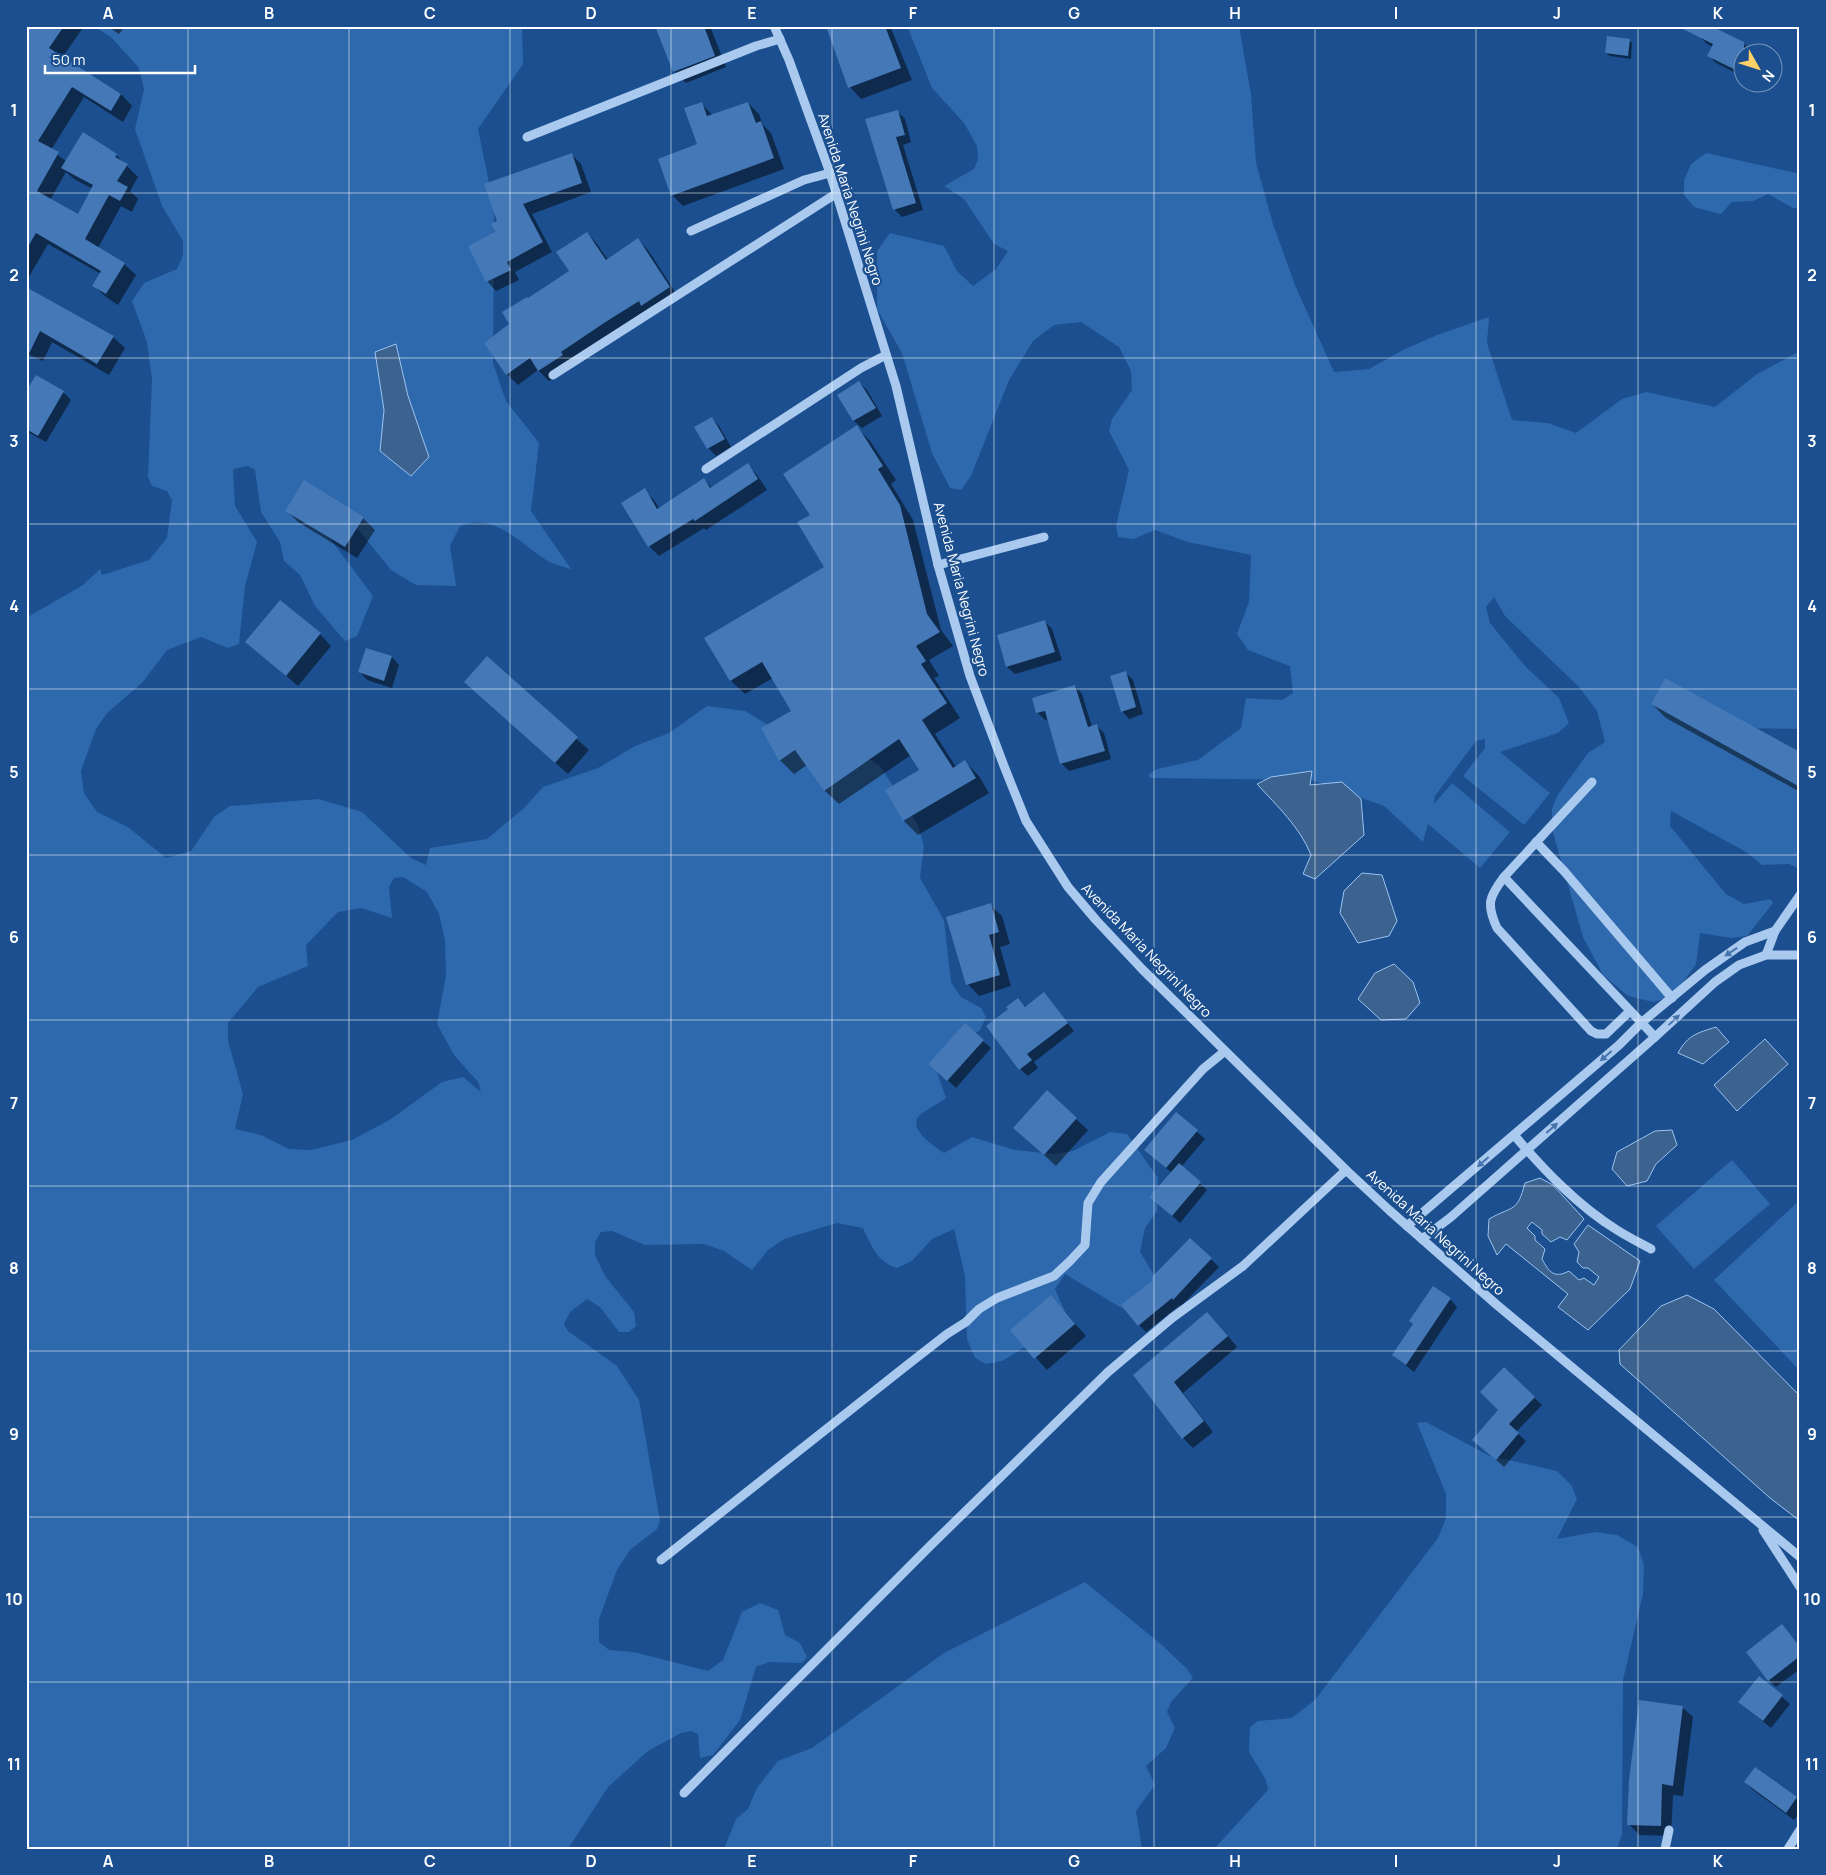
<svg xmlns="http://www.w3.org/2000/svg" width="1826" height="1875" font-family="Manrope,sans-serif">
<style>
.green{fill:#2e69ad;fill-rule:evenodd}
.water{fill:#3c6290;stroke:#9cc4f0}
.shadow{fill:#0007;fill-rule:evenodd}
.building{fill:#4478b7}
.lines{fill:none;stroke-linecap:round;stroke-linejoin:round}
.minor{stroke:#a9c9ee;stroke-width:9}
.oneway{fill:#4674ac}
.grid{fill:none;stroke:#fff;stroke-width:1;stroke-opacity:0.55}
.labels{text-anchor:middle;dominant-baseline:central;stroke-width:4.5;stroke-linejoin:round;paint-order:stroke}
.street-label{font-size:14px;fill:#fff;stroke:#1b4f8f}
.neatline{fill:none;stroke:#fff;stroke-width:2}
.grid-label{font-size:16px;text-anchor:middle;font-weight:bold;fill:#fff}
</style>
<rect width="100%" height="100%" fill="#1b4f8f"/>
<g class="green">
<path d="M93,26h429l1,38 -45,65 16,78 -1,156 13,38 33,42 -8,68 40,58c-8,-2 -18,-5 -25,-9 -27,-17 -51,-48 -86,-34l-10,20 6,40 -40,-1 -25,-15 -42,-52 -26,11 50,67 -16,40 -12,5 -30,-35 -15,-31 -16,-14 -4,-19 -19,-30 -6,-42 -7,-4 -15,3 2,37 22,36 -12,44 -6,58 -11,4 -27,-11 -34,13 -25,33 -35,30 -11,16 -15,42 3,22 13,19 31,15 38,31 25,-7 23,-34 16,-11 89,-7 43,13 49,46 15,7 4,-17 57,-9 37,-31 19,-21 55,-19 37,-22 34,-13 38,-27 38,5 41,25 61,8 33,22 38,59 6,21 -4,32 24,42 7,62 10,15 20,11 5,9 -6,13 -30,20 -11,13 -2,9 9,26c-8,6 -19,11 -26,17 -14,14 15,31 24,38l28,-16 43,13 37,4 21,-3 37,-19 17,2 31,44 -1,33 -12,17 -5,24 14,23 2,19 -31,16 -60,-36 -10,15 11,25 -2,9 -62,38 -16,3 -11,-6 -8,-19 -2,-63 -11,-47 -22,10 -20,22 -15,7c-20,-6 -26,-23 -34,-40l-26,-5 -53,16 -16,11 -16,20 -28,-19 -20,-7 -59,1 -33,-14 -11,1 -6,10v13l10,21 29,36 2,14 -7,6h-10l-19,-25 -13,-8 -17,13 -6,12 4,7 49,35 22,34 21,121 -3,8 -27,21 -13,20 -18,49v23l10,8 25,2 74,19 15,-11 19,-48 18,-9 18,7 7,25 15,8 7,14 -5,6 -33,-1 -13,5 -16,53 -27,35 -13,3 -2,-24 -7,-3 -10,2 -33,18 -40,36 -40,62h-542v-1231l57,-33 17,-16 2,6 47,-15 18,-22 5,-38 -5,-9 -15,-5 -4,-9 4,-98 -5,-37 -15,-41 12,-18 33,-14 6,-14v-14l-21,-35 -27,-77 9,-40 -5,-21 -28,-31zM403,877l24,15 12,22 6,26 1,35 -9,49 17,31 24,27 3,10 -18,-15 -21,5 -51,37 -39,21 -41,10 -22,-1 -28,-14 -26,-6 8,-35 -15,-53v-18l30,-36 50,-21 -2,-21 32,-33 23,-4 31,10 -3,-31 5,-9z"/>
<path d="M907,26h332l12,68 5,69 17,61 22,61 39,87 35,-3 34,-19 34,-15 52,-18 -2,26 25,77 36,3 28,10 46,-34 24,-7 69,15 42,-33 43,-23v378l-57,-1 57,52v89l-11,-5 -27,1 -16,-13 -75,-41 -1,15 56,68 18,10 27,-5 2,4 -26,33 -16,2 -31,-5 -4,31 -16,23 -16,12 -11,3 -25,-6 -25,-21 -20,-38 -31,-108v-20l5,-13 31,-43 17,-11 -8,-31 -18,-24 -74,-71 -11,-19 -8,10 4,16 35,43 34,32 10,25 -11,10 -58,19 50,41 -26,32 -61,-49 22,-28v-9l-9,2 -41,55 -1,8 18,-21 58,49 -30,36 -52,-44 -5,18 -39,-36 -72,-26 -162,-2 -1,-4 8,-5 41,-9 43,-32 5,-30 36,2 11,-7 -3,-27 -42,-16 -11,-16 12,-32 2,-47 -63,-13 -33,-12 -22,9 -15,-2 -2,-11 13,-56 -20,-39 3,-12 20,-29 -1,-19 -12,-24 -38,-25 -27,3 -21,16 -24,39 -38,96 -10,14 -11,-2 -18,-35 -30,-100 -25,-44v-58l13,-18 54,13 13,25 16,15 23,-17 12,-18 -14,-7 -30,-45 -20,-13 30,-17 4,-10 -1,-13 -13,-23 -32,-35z"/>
<path d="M1706,153l94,21v35l-7,-1 -25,-14 -15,7 -21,1 -11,12 -27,-7 -10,-12v-15l7,-16z"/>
<path d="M1732,1160l38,44 -76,65 -38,-43z"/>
<path d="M1800,1200v171l-86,-91z"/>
<path d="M1426,1422l64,34 67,15 15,15 5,13 -20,40 39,-7 21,3 21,12 6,18 -1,29 -20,86 -1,154 -5,15h-403l54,-59 -2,-10 -17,-28 1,-25 8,-6 34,-3 23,-18 123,-162 8,-20v-24l-29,-71z"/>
<path d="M1085,1582l78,64 24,23 6,9 -22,24 -4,10 8,16 -9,20 -20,18 9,19 -19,26 6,38h-418l12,-30 12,-10 9,-21 21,-27 34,-13 132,-95z"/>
</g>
<g class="water">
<path d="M396,344l12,52 21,61 -18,19 -31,-25 4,-41 -9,-58z"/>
<path d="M1312,771l-2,14 32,-3 19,17 3,36 -49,44 -12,-5 8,-19c-11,-28 -34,-49 -54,-71l14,-7z"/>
<path d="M1362,873l20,2 15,46 -8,15 -31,7 -18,-30 4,-22z"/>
<path d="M1394,964l19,18 7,21 -14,16 -25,1 -23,-21 17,-26z"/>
<path d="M1716,1027l13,15 -26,22 -25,-11c10,-18 19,-20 38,-26z"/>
<path d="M1765,1039l23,25 -51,47 -23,-26z"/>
<path d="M1672,1130l5,15 -21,19 -9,17 -20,5 -15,-17 5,-17 38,-21z"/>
<path d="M1540,1178l13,7 31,34 -17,21 -7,-3 -9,5 -9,-8v-4l-10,-8 -5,6 8,8v4l10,9 -3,10c7,13 12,20 27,12l10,9 5,-2 10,7 5,-8 -11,-9h-5l-6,-6 2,-10 -5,-8 14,-19 52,36 -10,28 -42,41 -30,-23 10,-13 -62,-50 -9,11 -9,-19 1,-17c25,-14 28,-6 36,-36z"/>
<path d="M1687,1295l27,14 86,87v125l-30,-23 -150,-134 -1,-14 42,-44z"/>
</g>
<g class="shadow">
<path d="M26,26h58l-22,32 59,36 11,12 -9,16 -39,-25 -33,53 15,11 50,-6 22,22 -8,14 8,8 -6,13 -11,-6 -23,42 26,16 12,11 -18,30 -12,-8 -12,-11 7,-12 -53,-30 -22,38zM66,172l8,7 19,10 -15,27 -28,-16z"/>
<path d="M107,26h18l-6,8z"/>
<path d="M667,26h43l16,41 -40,16 -12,-12z"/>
<path d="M854,26h36l22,54 -51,19 -11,-12 -22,-59z"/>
<path d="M1708,26l45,23 4,3h-13v25l-28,-14 -7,-7 4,-9 -6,-3 -8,-8z"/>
<path d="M1629,40l3,3 -1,16 -21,-3 -4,-3z"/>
<path d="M748,103l11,11 4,11 8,8 13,36 -101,37 -11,-11 27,-50 3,-41 11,12z"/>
<path d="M897,111l8,8 6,23 -8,3 20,65 -21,7 -8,-8 -27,-89z"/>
<path d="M571,154l10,10 10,28 -59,22 20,38 -37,20 4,8 -23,11 -9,-10 11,-60z"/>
<path d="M587,233l10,11 11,16 30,-20 10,10 31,48 -130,83 -11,-11 -20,15 -11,-11 -22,-31 26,-19 18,-24 42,-28z"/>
<path d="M26,288l87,49 12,11 -16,27 -57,-33 -9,19 -17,-8z"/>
<path d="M36,376l27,16 8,8 -25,42 -20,-11v-38z"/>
<path d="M859,383l8,7 15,26 -20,12 -8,-7 -15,-26z"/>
<path d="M712,418l7,8 12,21 -15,9 -8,-8z"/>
<path d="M857,427l13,14 26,39 -5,4 22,36 28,110 12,16 -24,14 10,16 -5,2 26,40 -25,16 21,33 9,-5 14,14 10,17 -71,42 -14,-14 -18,-31 34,-19 -9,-16 -72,49 -14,-13 -18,-26 -13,9 -14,-14 -18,-31 30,-18 -19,-33 -28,16 -14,-13 95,-114 -14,-52z"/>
<path d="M748,465l9,10 10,15 -61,40 -2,-2 -45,28 -10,-10 -5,-56 10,10 5,8 45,-28 8,8z"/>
<path d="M286,510l77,8 12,12 -18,28 -59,-36z"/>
<path d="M1045,622l7,7 10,31 -47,14 -8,-7z"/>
<path d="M320,634l11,12 -33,40 -51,-44z"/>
<path d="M392,657l7,8 -7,23 -25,-8 -7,-8z"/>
<path d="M487,658l102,92 -21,24 -90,-81z"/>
<path d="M1125,672l8,8 10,34 -14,5 -7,-8z"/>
<path d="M1075,686l7,8 10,33 5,-1 7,7 7,26 -42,12 -8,-8 -12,-44 -4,1 -7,-7z"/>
<path d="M1652,704l148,50v38l-134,-74z"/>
<path d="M990,905l12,11 8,28 -10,3 11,39 -32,10 -11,-12z"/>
<path d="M1044,994l30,37 -40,31 4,6 -10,8 -8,-7 -2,-69 8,7z"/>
<path d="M965,1025l26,23 -35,40 -18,-17z"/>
<path d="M1176,1114l29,25 -24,28 26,23 -27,33 -21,-19 13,-31 -19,-16z"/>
<path d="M1076,1119l12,11 -32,36 -29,-27z"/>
<path d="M1190,1239l29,28 -38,39 -1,-1 -34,27 -7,-7 15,-45z"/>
<path d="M1450,1299l7,8 -43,65 -21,-17z"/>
<path d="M1062,1309l24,27 -39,34 -35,-39z"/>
<path d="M1217,1323l20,24 -54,46 30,39 -20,16 -10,-10 -49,-62z"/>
<path d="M1504,1369l38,36 -26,27 10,9 -22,26 -30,-27 25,-30z"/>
<path d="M1782,1626l18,21v22l-24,18 -7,-7z"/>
<path d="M1759,1677l31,27 -19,24 -32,-26z"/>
<path d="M1682,1707l11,10 -10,79 -10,-1 -2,41 -32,-1 -10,-11z"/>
<path d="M1755,1768l45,33v11l-6,8 -41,-30 -8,-8z"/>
</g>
<g class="building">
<path d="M26,26h38l-15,22 72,46 -10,17 -39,-24 -34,54 21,11 -22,39 41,23 15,-29 -32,-17 22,-36 34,22 -2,3 13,7 -11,17 11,6 -8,14 -11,-6 -24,44 40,24 -19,31 -14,-8 9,-15 -65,-38 -10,17z"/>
<path d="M655,26h49l11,30 -42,16z"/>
<path d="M826,26h59l16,42 -53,20z"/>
<path d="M1677,26h34l33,16v32l-37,-18 6,-12z"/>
<path d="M1607,36l23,3 -2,17 -23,-3z"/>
<path d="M702,102l5,14 41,-14 8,21 5,-2 13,37 -103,38 -13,-37 39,-15 -13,-36z"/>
<path d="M898,110l7,25 -9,2 20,66 -23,7 -28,-91z"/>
<path d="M572,153l10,30 -59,21 20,38 -36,20 4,8 -25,12 -18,-36 27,-14 -4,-8 6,-3 -13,-37z"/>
<path d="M587,232l19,28 32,-22 32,49 -29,19 -2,-5 -35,22 -43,29 2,3 -25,16 -8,-13 -24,17 -22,-32 25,-19 -7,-12 25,-15 1,1 41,-27 -13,-19z"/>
<path d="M26,287l88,49 -17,28 -57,-33 -14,29z"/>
<path d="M36,375l28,16 -26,45 -12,-7v-38z"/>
<path d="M859,381l17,27 -23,13 -16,-26z"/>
<path d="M712,417l13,22 -18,10 -13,-22z"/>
<path d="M857,425l26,41 -5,3 22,36 27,109 13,18 -24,14 10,15 -5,3 26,39 -25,17 31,48 12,-8 11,18 -73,43 -18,-31 34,-20 -20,-31 -75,52 -29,-41 -16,11 -18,-33 30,-17 -29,-49 -32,19 -26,-43 120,-71 -27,-45 13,-7 -27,-41z"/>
<path d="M748,463l10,16 -63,42 -2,-2 -45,28 -27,-44 24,-15 12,21 47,-31 6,10z"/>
<path d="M304,480l60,37 -19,30 -60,-36z"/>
<path d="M280,600l41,33 -35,43 -41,-34z"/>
<path d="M1045,620l10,32 -49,15 -9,-32z"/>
<path d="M366,648l26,8 -8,25 -26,-9z"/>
<path d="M487,656l91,81 -23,26 -91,-81z"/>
<path d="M1126,671l10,36 -15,5 -11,-36z"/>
<path d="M1665,678l135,74v35l-149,-83z"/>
<path d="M1075,685l13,42 9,-3 8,27 -45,13 -15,-53 -9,2 -4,-15z"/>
<path d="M991,903l8,29 -10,3 11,40 -34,10 -20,-68z"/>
<path d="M1044,992l24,31 -41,31 5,6 -13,10 -33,-44 22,-17 -2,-2 12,-9 7,9z"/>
<path d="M965,1023l19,17 -37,41 -19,-17z"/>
<path d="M1047,1090l30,28 -33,37 -31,-27z"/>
<path d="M1176,1112l22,18 -32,38 -22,-18z"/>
<path d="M1179,1163l22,19 -29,34 -23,-19z"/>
<path d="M1190,1238l22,20 -39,42 -1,-2 -34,28 -17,-21 32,-25 -2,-2z"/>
<path d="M1433,1286l18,12 -45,67 -14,-10 21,-31 -4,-3z"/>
<path d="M1051,1295l24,29 -41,35 -24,-29z"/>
<path d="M1207,1312l21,24 -54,46 30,39 -22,18 -49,-64z"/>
<path d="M1504,1367l31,30 -26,27 10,9 -23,27 -24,-20 26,-30 -18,-18z"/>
<path d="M1782,1624l18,23v9l-32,25 -22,-29z"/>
<path d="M1759,1676l24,19 -20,26 -25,-19z"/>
<path d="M1639,1700l44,6 -10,80 -11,-2 -1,42 -34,-1 2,-45z"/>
<path d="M1755,1767l42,30 -11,16 -42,-31z"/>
</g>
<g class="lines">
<g class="minor">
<path d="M774,26l15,34 41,113 66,213 42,179 32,111 34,90 22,55 42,66 28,33 46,49 204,201 43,40 108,95 303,252"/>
<path d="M527,137l229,-91 24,-7"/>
<path d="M691,231l113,-51 26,-7"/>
<path d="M553,375l284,-182"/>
<path d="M706,469l155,-101 25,-13"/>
<path d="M938,565l106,-28"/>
<path d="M1592,782l-88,95c-15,20 -18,27 -7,51l94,103 6,3h9l24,-23"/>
<path d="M1536,842l28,29 108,127"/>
<path d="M1504,877l151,160"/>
<path d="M1766,955l9,-24 25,-36"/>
<path d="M1514,1135c30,35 64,71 103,95 11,7 23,13 34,19"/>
<path d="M1407,1226l212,-181 22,-22 64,-53 40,-28 30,-11"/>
<path d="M1422,1239l29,-22 204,-180 60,-55 24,-17 27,-10h34"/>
<path d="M1763,1530l37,57"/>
<path d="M661,1560l245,-194 41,-32 19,-12 13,-13 18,-11 57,-22 16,-15 15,-16 3,-42 13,-21 102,-113 22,-18"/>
<path d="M684,1793l245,-246 179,-175 64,-54 71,-52 103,-96"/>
<path d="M1665,1849l4,-19"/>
<path d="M1788,1849l12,-19"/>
</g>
</g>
<defs><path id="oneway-solid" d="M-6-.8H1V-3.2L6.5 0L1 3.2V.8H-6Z" transform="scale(1.25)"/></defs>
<g class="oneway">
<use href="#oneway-solid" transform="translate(1731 952) rotate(146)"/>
<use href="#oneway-solid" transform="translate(1674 1020) rotate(-43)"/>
<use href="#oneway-solid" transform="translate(1606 1056) rotate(139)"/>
<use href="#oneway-solid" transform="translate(1552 1128) rotate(-41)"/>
<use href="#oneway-solid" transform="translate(1483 1162) rotate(139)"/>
</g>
<path class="grid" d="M188,26v1823M349,26v1823M510,26v1823M671,26v1823M832,26v1823M994,26v1823M1154,26v1823M1315,26v1823M1476,26v1823M1638,26v1823M26,193h1774M26,358h1774M26,524h1774M26,689h1774M26,855h1774M26,1020h1774M26,1186h1774M26,1351h1774M26,1517h1774M26,1682h1774"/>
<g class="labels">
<g class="street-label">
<text transform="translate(851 199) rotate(72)">Avenida Maria Negrini Negro</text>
<text transform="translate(962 589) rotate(75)">Avenida Maria Negrini Negro</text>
<text transform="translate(1147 950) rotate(46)">Avenida Maria Negrini Negro</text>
<text transform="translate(1436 1232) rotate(42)">Avenida Maria Negrini Negro</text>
</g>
</g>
<rect width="1826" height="1875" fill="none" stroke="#1b4f8f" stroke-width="55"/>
<g transform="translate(1758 68) rotate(129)"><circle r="24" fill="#1b4f8f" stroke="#7695bc"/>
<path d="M0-4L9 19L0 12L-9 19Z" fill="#ffd166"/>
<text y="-8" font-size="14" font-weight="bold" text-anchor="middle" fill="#ffffff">N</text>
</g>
<path d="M45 65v8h150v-8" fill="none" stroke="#ffffff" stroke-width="2.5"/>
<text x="52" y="65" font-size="15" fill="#ffffff" stroke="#1b4f8f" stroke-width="4" paint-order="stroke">50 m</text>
<rect x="28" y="28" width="1770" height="1820" class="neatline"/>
<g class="grid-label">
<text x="108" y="19">A</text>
<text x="269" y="19">B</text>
<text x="430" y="19">C</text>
<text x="591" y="19">D</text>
<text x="752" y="19">E</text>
<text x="913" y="19">F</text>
<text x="1074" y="19">G</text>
<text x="1235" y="19">H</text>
<text x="1396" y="19">I</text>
<text x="1557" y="19">J</text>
<text x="1718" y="19">K</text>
<text x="14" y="116">1</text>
<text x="1812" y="116">1</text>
<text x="14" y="281">2</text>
<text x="1812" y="281">2</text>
<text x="14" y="447">3</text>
<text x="1812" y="447">3</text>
<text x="14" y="612">4</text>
<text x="1812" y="612">4</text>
<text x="14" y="778">5</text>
<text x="1812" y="778">5</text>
<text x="14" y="943">6</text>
<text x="1812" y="943">6</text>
<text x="14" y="1109">7</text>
<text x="1812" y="1109">7</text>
<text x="14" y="1274">8</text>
<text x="1812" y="1274">8</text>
<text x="14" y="1440">9</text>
<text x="1812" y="1440">9</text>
<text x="14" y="1605">10</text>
<text x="1812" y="1605">10</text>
<text x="14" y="1770">11</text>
<text x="1812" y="1770">11</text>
<text x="108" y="1867">A</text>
<text x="269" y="1867">B</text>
<text x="430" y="1867">C</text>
<text x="591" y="1867">D</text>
<text x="752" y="1867">E</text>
<text x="913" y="1867">F</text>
<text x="1074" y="1867">G</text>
<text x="1235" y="1867">H</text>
<text x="1396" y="1867">I</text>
<text x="1557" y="1867">J</text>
<text x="1718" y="1867">K</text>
</g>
</svg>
